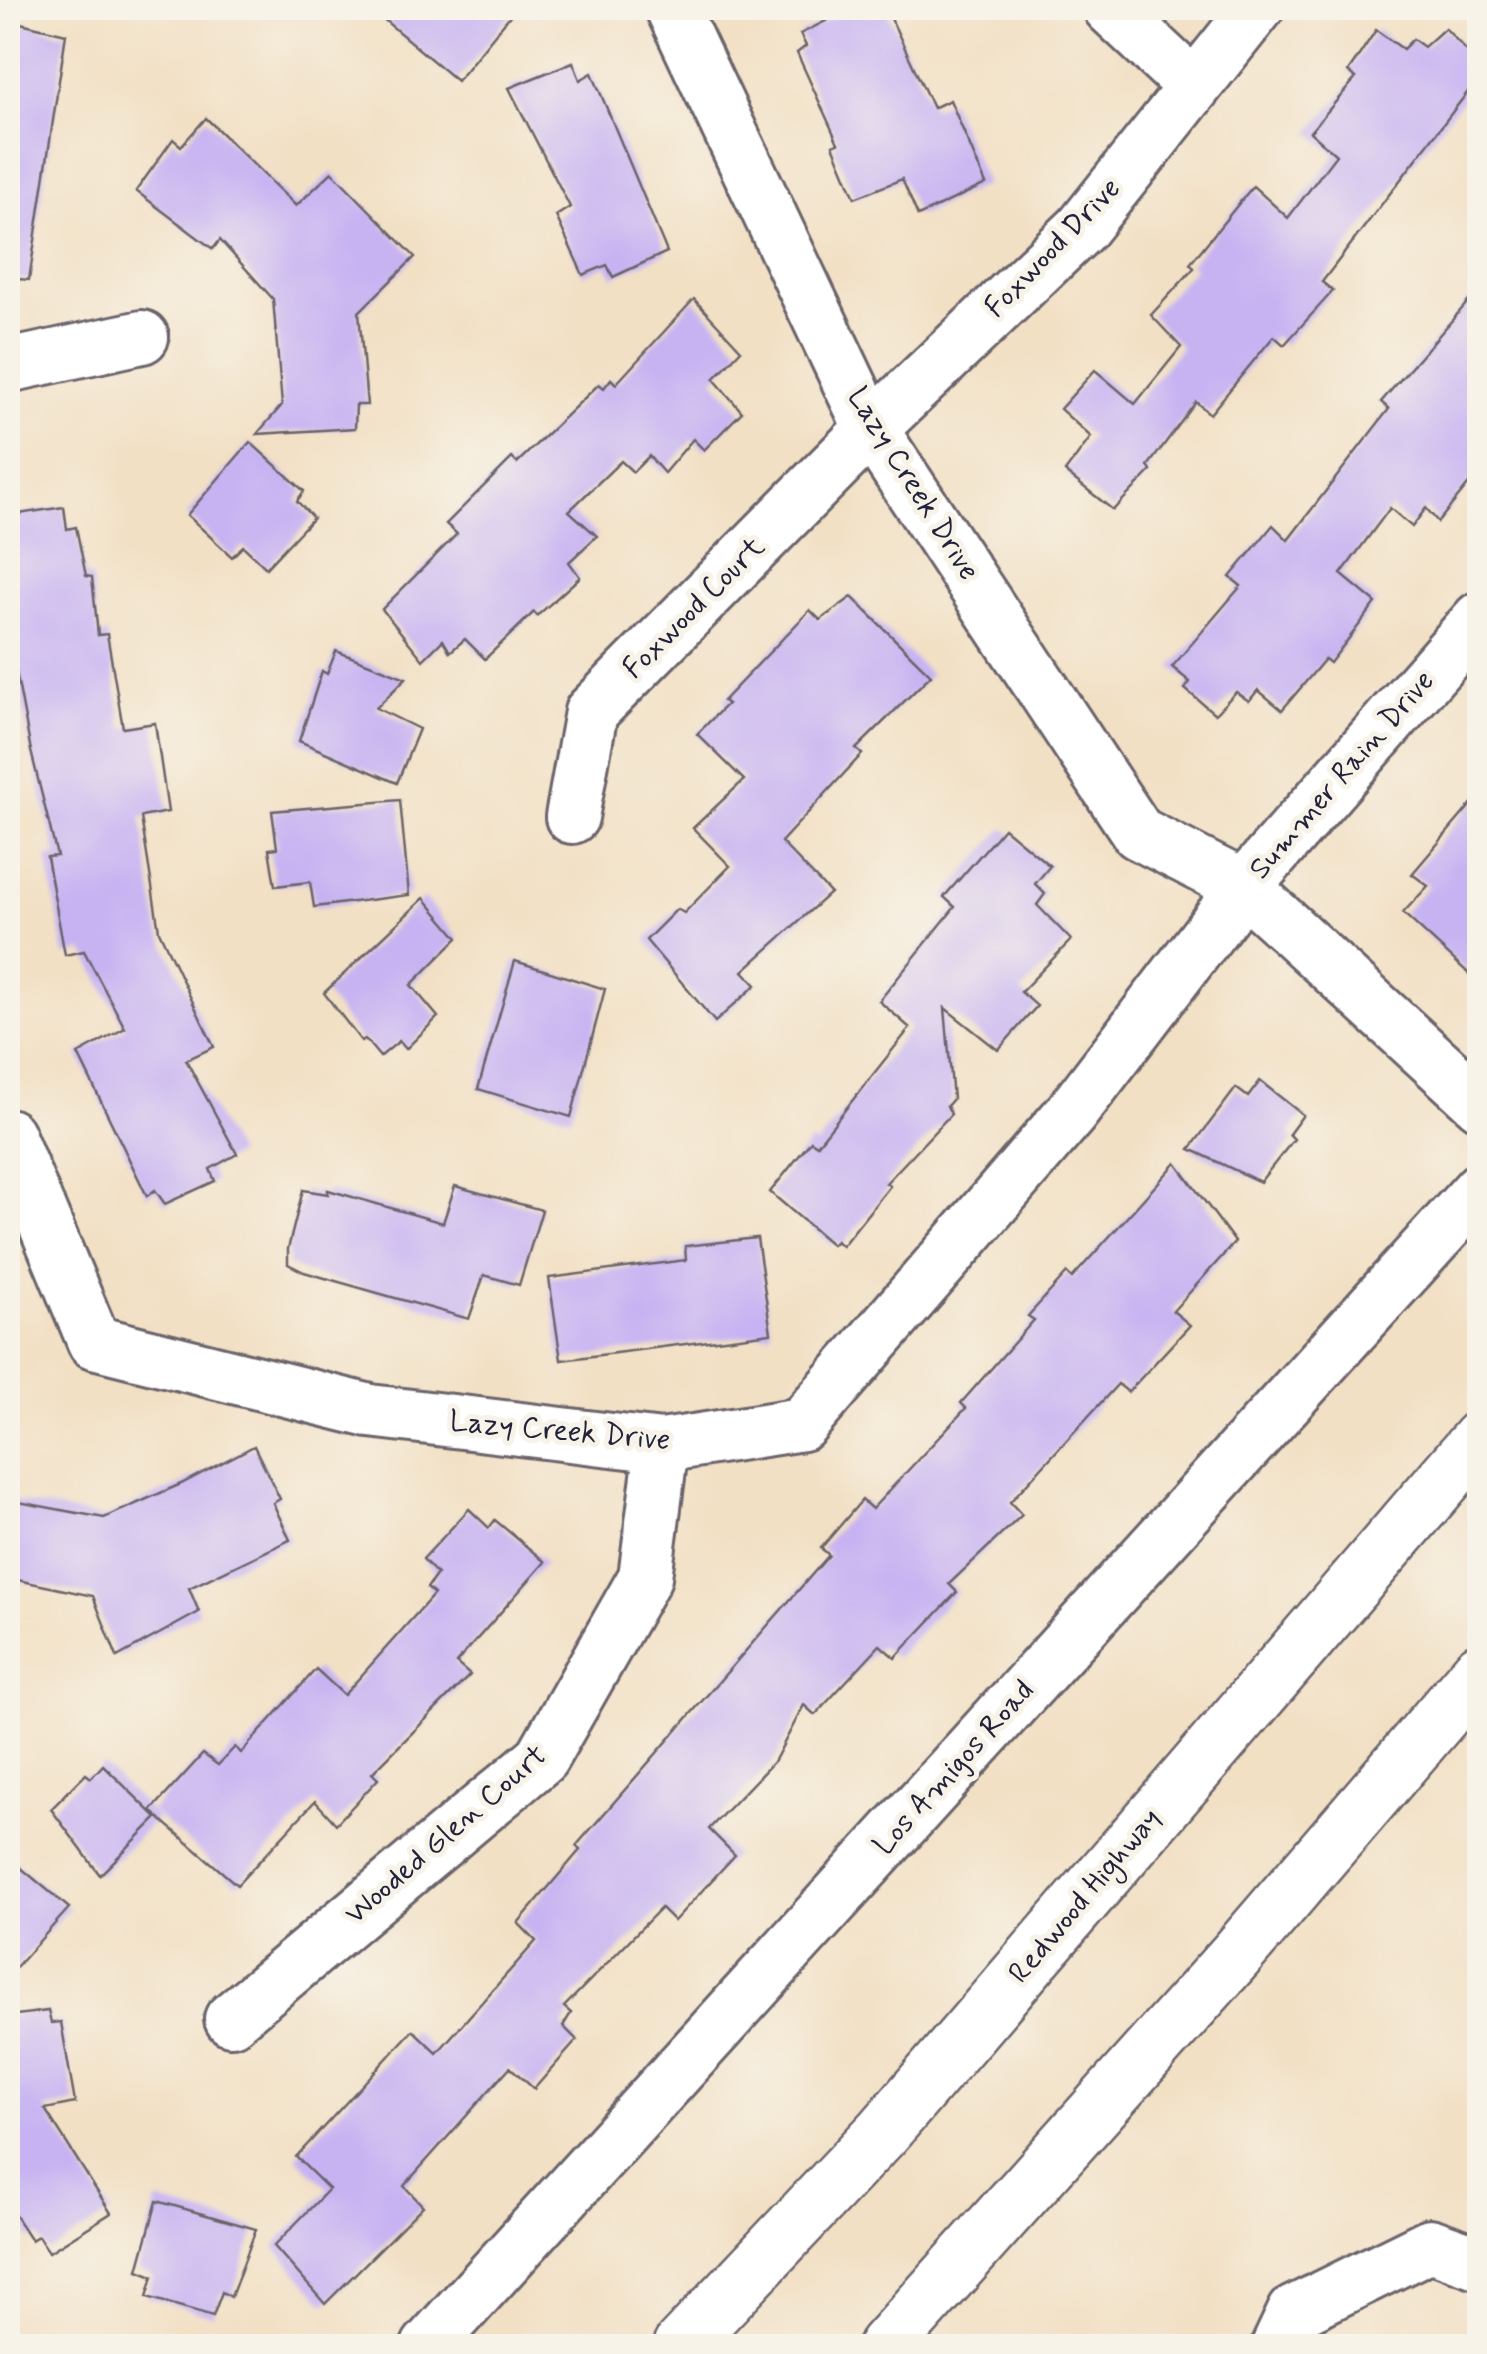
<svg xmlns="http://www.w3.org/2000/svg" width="1487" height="2354" font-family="Mynerve,sans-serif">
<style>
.building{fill:#c7b3f2}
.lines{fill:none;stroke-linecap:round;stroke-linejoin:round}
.minor-casing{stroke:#6b646b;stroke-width:58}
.highway-casing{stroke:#6b646b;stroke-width:60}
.minor{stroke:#fff;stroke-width:52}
.highway{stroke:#fff;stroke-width:55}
.labels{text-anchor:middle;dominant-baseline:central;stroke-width:10;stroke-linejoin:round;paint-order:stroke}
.street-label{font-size:30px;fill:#22223b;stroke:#f7f3e8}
</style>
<rect width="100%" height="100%" fill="#f7f3e8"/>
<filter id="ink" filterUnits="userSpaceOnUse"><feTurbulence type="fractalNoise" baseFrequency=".01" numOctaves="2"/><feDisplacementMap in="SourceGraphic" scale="20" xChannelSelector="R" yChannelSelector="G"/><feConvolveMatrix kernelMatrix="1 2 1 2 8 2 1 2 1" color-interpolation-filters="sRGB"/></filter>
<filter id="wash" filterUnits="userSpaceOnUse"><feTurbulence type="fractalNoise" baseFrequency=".0048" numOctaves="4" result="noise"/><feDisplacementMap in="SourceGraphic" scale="40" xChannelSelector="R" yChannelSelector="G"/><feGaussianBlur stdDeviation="2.25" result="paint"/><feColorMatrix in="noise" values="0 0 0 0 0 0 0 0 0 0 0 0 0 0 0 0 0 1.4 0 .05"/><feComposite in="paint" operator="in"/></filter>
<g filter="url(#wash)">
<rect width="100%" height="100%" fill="#f2e0c5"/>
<g id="blocks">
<g class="building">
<path d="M370,8h146l-59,73z"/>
<path d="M848,10l4,7 14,-6 1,6 20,-7 46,98 17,-8 36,84 -68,32 -16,-37 -47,19 -22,-53 5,-2 -41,-90 9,-7 -6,-12z"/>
<path d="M8,20l58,14 -37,246 -21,-2z"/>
<path d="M1445,28l35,37v11l-158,206 11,9 -49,54 -10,-9 -64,78 -14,-12 -48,64 3,5 -38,39 -48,-38 26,-35 -31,-28 35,-39 40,34 46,-57 -30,-32 43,-47 -4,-4 63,-78 35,32 48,-63 -26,-23 46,-54 -8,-6 28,-42 27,19 10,-10 11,8z"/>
<path d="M573,62l7,18 12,-7 75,179 -54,25 -6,-12 -24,10 -27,-59 14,-9 -61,-119z"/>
<path d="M206,118l90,88 36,-34 83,85 -56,55 8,93h-11l-1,23 -98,6 25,-29 -9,-106 -53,-59 -7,9 -77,-58 37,-52 8,7z"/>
<path d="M1480,288v182l-42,52 -12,-14 -14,19 -22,-19 -49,66 35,29 -46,60 -5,-4 -43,51 -24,-20 -9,11 -13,-9 -21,22 -30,-25 5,-7 -18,-15 69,-81 -11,-9 43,-52 15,15 101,-131 -8,-7z"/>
<path d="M694,299l47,51 -27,29 28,33 -38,38 -11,-11 -29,34 -15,-17 -16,16 -12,-11 -52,50 28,25 -28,26 11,15 -43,39 -3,-4 -49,47 -20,-20 -15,13 -7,-12 -20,20 -41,-51 75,-75 -11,-10 66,-66 5,5 82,-79 5,4 7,-9 5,5z"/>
<path d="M250,442l54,49 -7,10 16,17 -47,50 -23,-22 -11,11 -45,-42z"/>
<path d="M64,507l3,22 9,-2 10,49 6,1 6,58 9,-1 16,94 32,-5 13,89 -27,5 18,114 55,116 -28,13 51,94 -27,15 5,12 -50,23 -10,-14 -8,6 -69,-142 47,-26 -41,-77 -19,4 -18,-98 10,-1 -26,-105 -23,-122v-95l6,-1 -2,-18z"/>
<path d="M852,597l79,78 -75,74 6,5 -81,88 49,51 -87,78 13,14 -41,37 -69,-82 31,-31 7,4 46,-47 -37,-38 51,-48 -47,-46 30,-30 -4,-3 87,-91 10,10z"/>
<path d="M336,651l70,27 -30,30 43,21 -22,54 -98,-42 23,-70 5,3z"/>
<path d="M1480,794v190l-77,-71 25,-27 -16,-12z"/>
<path d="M400,800l9,95 -95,12 -4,-25 -35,4 -6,-37 8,-1 -5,-37z"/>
<path d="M1004,828l46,38 -15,18 10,10 -8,11 34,35 -50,52 16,14 -39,44 -53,-42 8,91 -6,7 4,8 -65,69 4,3 -48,60 -6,-5 -4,4 -62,-53 41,-51 6,4 93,-117 -31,-27 76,-94 -11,-10z"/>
<path d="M424,898l34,40 -47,47 27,32 -32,32 -7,-8 -19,16 -15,-18 -4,2 -37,-48z"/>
<path d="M515,961l90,28 -34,128 -93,-28z"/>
<path d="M1260,1081l43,34 -14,19 5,5 -34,43 -70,-33 46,-61 12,9z"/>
<path d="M1176,1163l59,79 -62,69 17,14 -62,67 -10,-8 -108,118 12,13 -73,69 8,8 -62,66 -15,-13 -65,70 -11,-10 -29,55 -66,69 26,26 -61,66 -13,-13 -97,99 7,6 -8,13 14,14 -43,49 -24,-22 -106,119 19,20 -98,98 -51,-58 55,-57 -33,-32 117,-127 24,23 99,-112 -18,-18 62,-73 -4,-4 253,-291 -8,-7 41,-48 10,9 94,-101 -5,-5 73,-83 -6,-4 39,-43 5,5z"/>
<path d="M455,1186l87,24 -23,75 -35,-10 -15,44 -165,-47 -16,-8v-15l15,-59 25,4v-4l115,33z"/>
<path d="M757,1238l14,95 -210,27 -12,-82 137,-18 -1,-14z"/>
<path d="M254,1446l26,53 -7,4 17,37 -101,48 10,24 -82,45 -24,-61 -85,-18v-78l96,18 77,-34z"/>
<path d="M469,1509l20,19 6,-8 50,42 -89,101 14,12 -98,98 6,6 -42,45 -21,-23 -78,84 -86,-74 52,-57 15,11 17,-18 6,6 75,-84 28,26 90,-101 -7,-6 10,-14 -14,-15z"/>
<path d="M103,1765l54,53 -57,57 -49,-66 35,-35 5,4z"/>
<path d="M8,1857l61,51 -61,68z"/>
<path d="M48,2011l3,12 10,-1 14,81 -30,6 66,104 -62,39 -11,-16 -7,4 -23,-35v-189z"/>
<path d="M157,2201l99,28 -25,68 -9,-5 -9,24 -66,-19 6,-21 -15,-6z"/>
</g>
</g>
</g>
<g filter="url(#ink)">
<use href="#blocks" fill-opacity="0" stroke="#6b646b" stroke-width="2.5"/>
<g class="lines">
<defs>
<g id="minor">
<path d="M1110,8l84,79"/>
<path d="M8,366l134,-29"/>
<path d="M1480,618l-236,269 236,216"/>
<path d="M572,817l19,-105 280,-283 211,-201 175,-220"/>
<path d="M8,1135l86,207 276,69 292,35 140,-22 270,-312 172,-225 -106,-54 -267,-404 -199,-421"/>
<path d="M231,2019l311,-261 103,-181 17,-131"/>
<path d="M428,2346l1052,-1157"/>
<path d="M1278,2346l16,-34 136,-67 50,18"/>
</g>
<g id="highway">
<path d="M681,2346l202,-214 597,-694"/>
<path d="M886,2346l352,-393 242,-282"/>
</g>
</defs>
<use href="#minor" class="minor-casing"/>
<use href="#highway" class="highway-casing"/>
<use href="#minor" class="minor"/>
<use href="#highway" class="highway"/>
</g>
</g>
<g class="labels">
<g class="street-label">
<text transform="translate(1053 248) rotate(-46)">Foxwood Drive</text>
<text transform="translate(913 484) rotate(58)">Lazy Creek Drive</text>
<text transform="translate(694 608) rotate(-45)">Foxwood Court</text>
<text transform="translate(1342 775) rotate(-49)">Summer Rain Drive</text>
<text transform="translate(560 1431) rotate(5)">Lazy Creek Drive</text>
<text transform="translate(954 1768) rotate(-48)">Los Amigos Road</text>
<text transform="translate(446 1835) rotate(-41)">Wooded Glen Court</text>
<text transform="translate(1085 1896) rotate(-50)">Redwood Highway</text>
</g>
</g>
<rect width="1487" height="2354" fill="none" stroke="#f7f3e8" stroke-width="40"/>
</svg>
